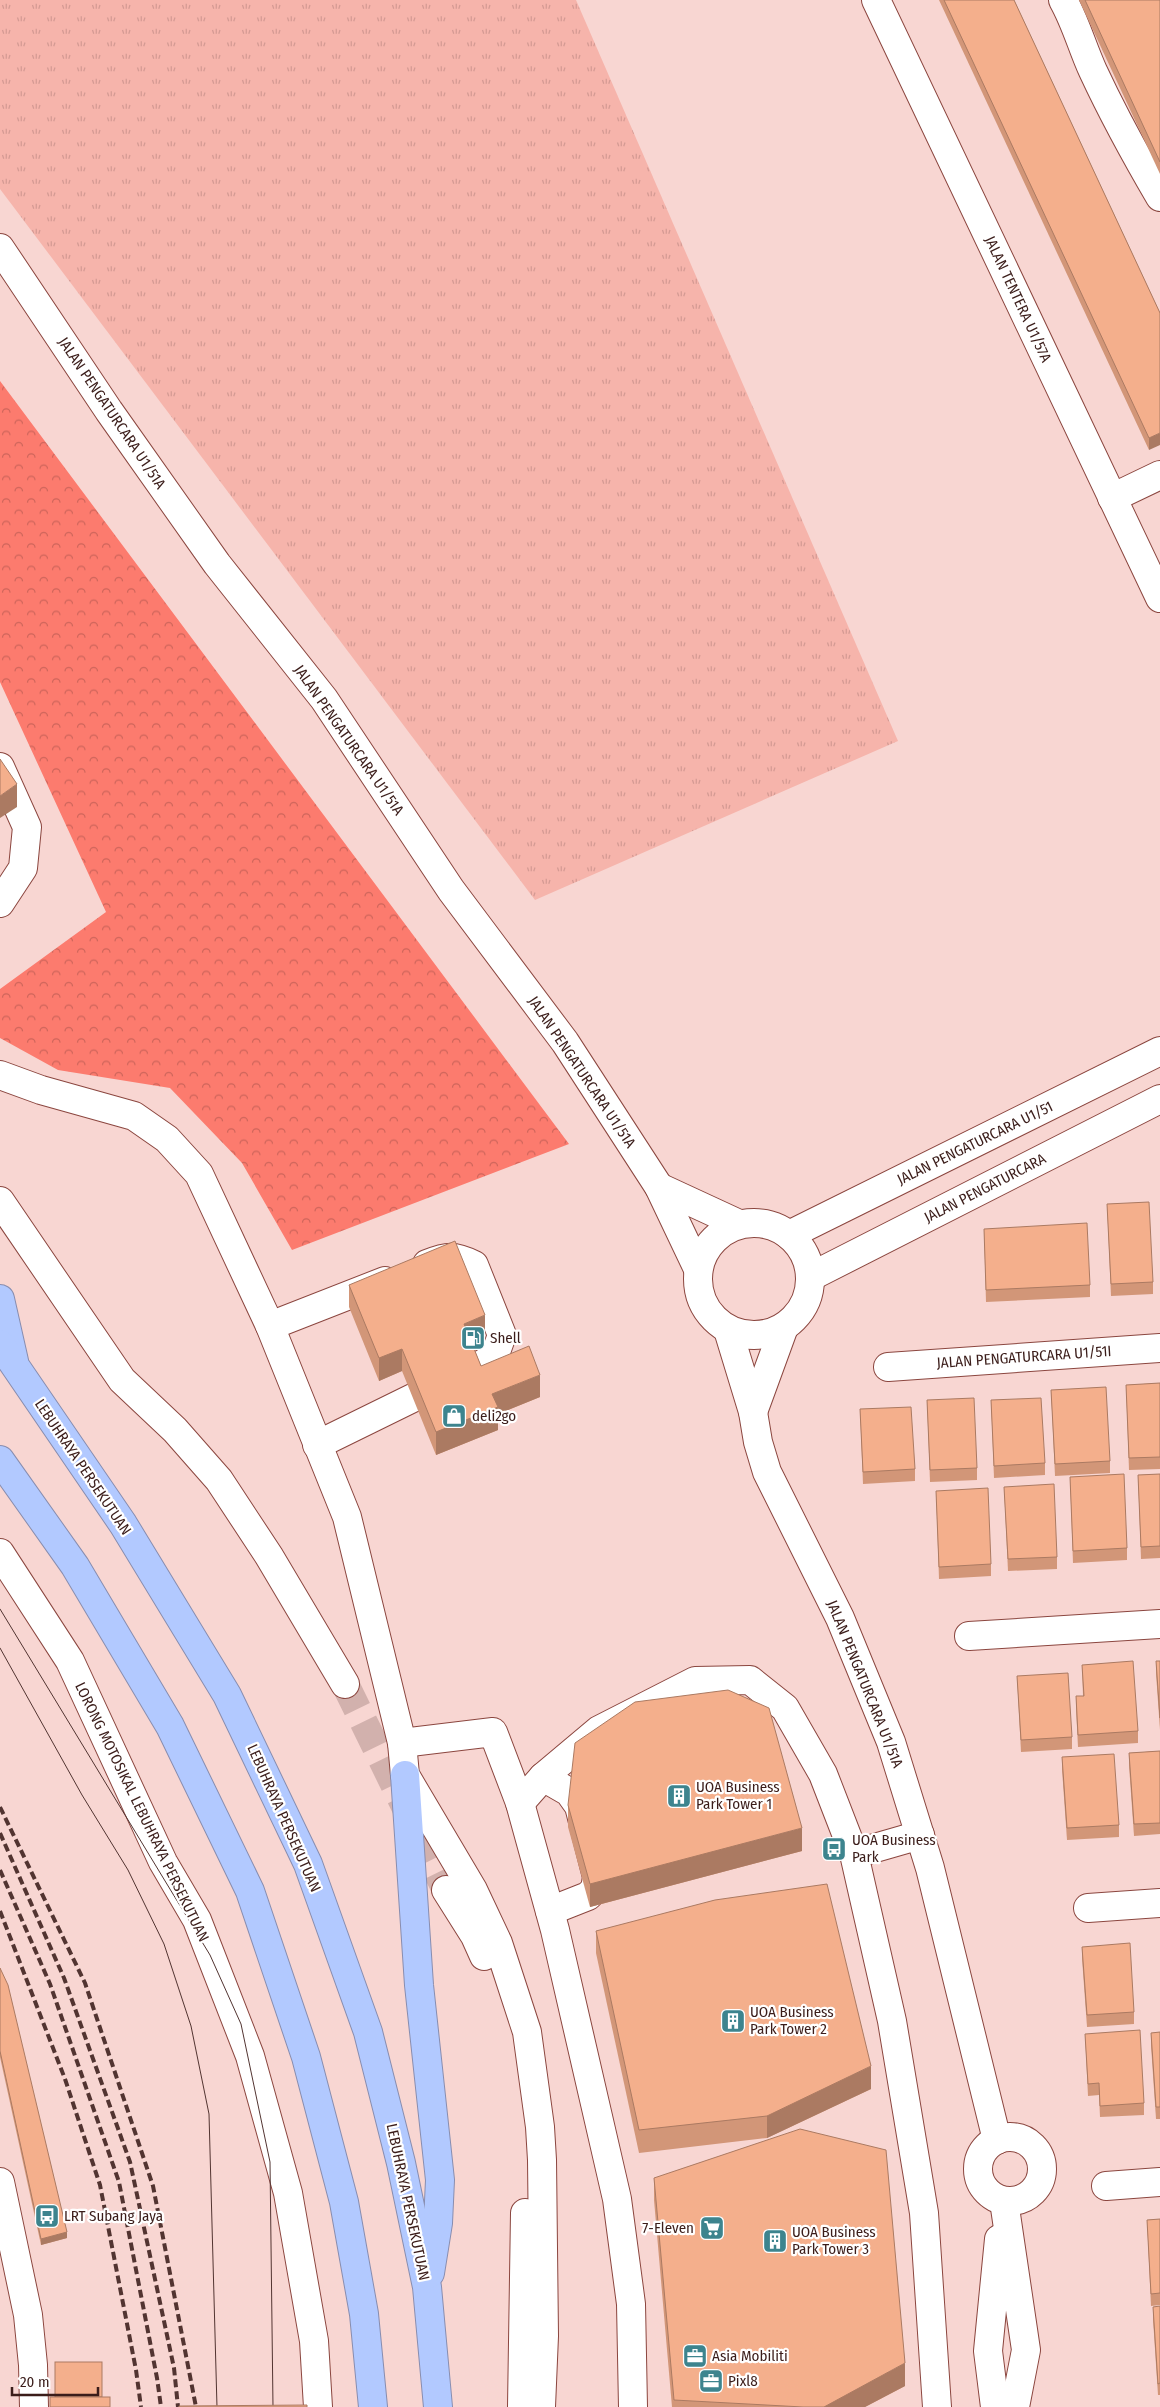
<svg xmlns="http://www.w3.org/2000/svg" width="1160" height="2407" font-family="'Fira Sans Condensed',sans-serif">
<style>
.grass{fill:url(#grass-tufts)}
.forest{fill:url(#forest-crowns)}
.lines{fill:none;stroke-linecap:round;stroke-linejoin:round}
.minor-tunnel{stroke:#d2b1ad;stroke-width:28;stroke-dasharray:28 14;stroke-linecap:butt}
.minor-casing{stroke:#8b463f;stroke-width:30}
.highway-casing{stroke:#888daf;stroke-width:30}
.minor{stroke:#fff;stroke-width:28}
.highway{stroke:#b2c9ff;stroke-width:28}
.tram{stroke:#523431;stroke-width:1}
.rail{stroke:#523431;stroke-width:4;stroke-dasharray:8 4;stroke-linecap:butt}
.wall{fill:#d29678}
.shaded-wall{fill:#ab7a62}
.building{fill:#f4af8c;stroke:#ab7a62}
.labels{text-anchor:middle;dominant-baseline:central;stroke-width:4.5;stroke-linejoin:round;paint-order:stroke}
.street-label{font-size:15px;fill:#3b1d1a;stroke:#fff}
.poi-label{font-size:15px;fill:#3b1d1a;stroke:#fff;text-anchor:start}
</style>
<defs>
<pattern id="grass-tufts" width="24" height="20" patternUnits="userSpaceOnUse" patternTransform="scale(1.25)"><rect width="24" height="20" fill="#f6b4ab"/><path d="M3 7l-1-3M5 7V3M7 7l1-3M15 17l-1-3M17 17v-4M19 17l1-3" fill="none" stroke="#d49a93"/></pattern>
<pattern id="forest-crowns" width="20" height="18" patternUnits="userSpaceOnUse" patternTransform="scale(1.25)"><rect width="20" height="18" fill="#fc7b6e"/><path d="M2 6a3 3 0 1 1 6 0M12 15a3 3 0 1 1 6 0" fill="none" stroke="#cd645a"/></pattern>
</defs>
<rect width="100%" height="100%" fill="#f8d6d2"/>
<path class="grass" d="M0,0h576l322,741 -363,159 -535,-711z"/>
<path class="forest" d="M0,381l6,8 563,755 -277,106 -50,-87 -72,-75 -112,-18 -58,-32v-49l106,-77 -106,-230z"/>
<g class="lines">
<path class="minor-tunnel" d="M345,1684l101,206"/>
<defs>
<g id="minor">
<path d="M876,0l284,598"/>
<path d="M1063,0c13,23 19,47 30,71 20,43 43,85 67,126"/>
<path d="M0,248l109,163 108,153 107,135 127,191 114,152 94,145 39,82"/>
<path d="M1112,498l48,-23"/>
<path d="M0,767l27,60 -4,41 -23,35"/>
<path d="M0,1075l41,15 93,26 33,23 32,35 71,152 77,191 55,226 3,32 68,115 25,53 29,89 13,95 2,33 2,176 -3,71"/>
<path d="M659,1187l80,37"/>
<path d="M0,1201l122,179 53,50 44,50 50,76 76,128"/>
<circle cx="754" cy="1279" r="56"/>
<path d="M789,1235l371,-184"/>
<path d="M810,1277l350,-178"/>
<path d="M270,1326l115,-45"/>
<path d="M728,1330l25,82 5,30 9,30 73,146 51,124 39,126 67,272"/>
<path d="M888,1367l272,-19"/>
<path d="M753,1412l31,-85"/>
<path d="M317,1445l169,-83 11,-13 5,-14 -28,-70c-20,-10 -27,-9 -47,-1"/>
<path d="M0,1553l70,108 93,201 34,58 53,136 38,137 26,148 4,66"/>
<path d="M969,1636l191,-12"/>
<path d="M402,1743l91,-11 27,71 35,127 62,269 14,105 2,103"/>
<path d="M543,1777l26,15 10,14 18,71 -2,12 -7,7 -38,15"/>
<path d="M520,1803l23,-26 56,-47 96,-49 55,-1 35,28 38,66 31,80 38,167 32,192 13,194"/>
<path d="M854,1854l66,-19"/>
<path d="M446,1890l29,46 9,20"/>
<path d="M1088,1908l72,-5"/>
<circle cx="1010" cy="2169" r="32"/>
<path d="M0,2182l28,133 5,50 1,42"/>
<path d="M1106,2186l54,-4"/>
<path d="M1004,2201l22,149 -11,57"/>
<path d="M522,2407l3,-194"/>
<path d="M995,2407l-7,-56 11,-112"/>
</g>
<g id="highway">
<path d="M0,1299l14,62"/>
<path d="M0,1344l123,180 104,171 81,169 60,168 33,131 26,124 11,120"/>
<path d="M0,1460l75,106 95,160 80,165 56,166 38,145 20,112 9,93"/>
<path d="M405,1775l14,210 21,195 -2,43 -8,50"/>
</g>
</defs>
<use href="#minor" class="minor-casing"/>
<use href="#highway" class="highway-casing"/>
<use href="#minor" class="minor"/>
<use href="#highway" class="highway"/>
<g class="tram">
<path d="M0,1609l210,346 31,69 29,138 3,245"/>
<path d="M0,1648l82,147 46,75 36,74 27,82 18,88 8,293"/>
</g>
<g class="rail">
<path d="M0,1807l85,176 68,203 43,221"/>
<path d="M0,1833l64,145 66,184 44,206 4,39"/>
<path d="M0,1870l50,114 69,198 38,196 4,29"/>
<path d="M0,1911l65,168 35,106 36,185 5,37"/>
</g>
</g>
<g class="wall">
<path d="M939,0h75l146,313 -11,137z"/>
<path d="M1079,0h81v174z"/>
<path d="M1107,1204l46,78v12l-42,2z"/>
<path d="M984,1229l106,56v12l-104,5z"/>
<path d="M349,1285l136,53 -13,5 9,23 59,31 -42,17v16l-62,25 -34,-84 -23,10 -30,-74z"/>
<path d="M1160,1383v86l-31,1 -3,-85z"/>
<path d="M1051,1390l59,71v12l-55,3z"/>
<path d="M927,1400l50,68v12l-47,2z"/>
<path d="M991,1400l54,63v12l-51,3z"/>
<path d="M860,1409l55,60v12l-52,3z"/>
<path d="M1160,1474v84l-19,1 -3,-84z"/>
<path d="M1070,1477l57,71v12l-54,3z"/>
<path d="M1004,1487l53,70v12l-49,2z"/>
<path d="M936,1491l55,73v12l-52,3z"/>
<path d="M1156,1661h4v69l-4,-57z"/>
<path d="M1082,1665l56,66v12l-60,4 -2,-39v-12h7z"/>
<path d="M1017,1676l55,61v12l-51,3z"/>
<path d="M1160,1751v83l-26,2 -5,-71v-12z"/>
<path d="M1062,1757l57,68v12l-52,3 -5,-71z"/>
<path d="M568,1805l234,46 -212,56 -22,-80z"/>
<path d="M596,1931l275,158 -104,49 -128,15 -43,-200z"/>
<path d="M1082,1947l52,65v12l-47,3 -5,-69z"/>
<path d="M0,1968l67,270 -26,7 -41,-188z"/>
<path d="M1160,2032v87h-4l-5,-74v-12z"/>
<path d="M1085,2034l59,69v12l-44,2 -1,-22 -11,1z"/>
<path d="M654,2178l251,208 -40,21h-193l-18,-207z"/>
<path d="M1160,2219v86l-9,1 -4,-86z"/>
<path d="M1160,2306v89h-2l-5,-76v-12z"/>
</g>
<g class="shaded-wall">
<path d="M1160,433v12l-11,5v-12z"/>
<path d="M17,784v23l-17,11v-22z"/>
<path d="M485,1315v23l-21,8v-22z"/>
<path d="M402,1349v22l-23,10v-23z"/>
<path d="M540,1375v22l-42,17v16l-62,25v-23l56,-38z"/>
<path d="M802,1828v23l-212,56v-23z"/>
<path d="M871,2066v23l-104,49v-22z"/>
<path d="M67,2232v6l-26,7v-6z"/>
<path d="M905,2363v23l-40,21h-41z"/>
</g>
<g class="building">
<path d="M944,0h70l146,313v120l-11,5z"/>
<path d="M1085,0h75v162z"/>
<path d="M0,759l17,25 -17,12z"/>
<path d="M1149,1202l4,80 -42,2 -4,-80z"/>
<path d="M1087,1223l3,62 -104,5 -2,-61z"/>
<path d="M455,1241l30,74 -21,9 17,42 48,-20 11,29 -48,19 6,13 -62,25 -34,-83 -23,9 -30,-73z"/>
<path d="M1160,1383v74l-31,1 -3,-73z"/>
<path d="M1106,1387l4,74 -55,3 -4,-74z"/>
<path d="M974,1398l3,70 -47,2 -3,-70z"/>
<path d="M1041,1398l4,65 -51,3 -3,-66z"/>
<path d="M911,1407l4,62 -52,3 -3,-63z"/>
<path d="M1124,1474l3,74 -54,3 -3,-74z"/>
<path d="M1160,1474v72l-19,1 -3,-72z"/>
<path d="M1054,1484l3,73 -49,2 -4,-72z"/>
<path d="M988,1488l3,76 -52,3 -3,-76z"/>
<path d="M1133,1661l5,70 -60,4 -2,-39h8l-2,-31z"/>
<path d="M1156,1661h4v57z"/>
<path d="M1068,1673l4,64 -51,3 -4,-64z"/>
<path d="M728,1690l41,18 33,120 -212,56 -22,-79 7,-62 60,-41z"/>
<path d="M1160,1751v72l-26,1 -5,-71z"/>
<path d="M1114,1754l5,71 -52,3 -5,-71z"/>
<path d="M827,1884l44,182 -104,50 -128,14 -43,-199 119,-31z"/>
<path d="M1130,1943l4,69 -47,3 -5,-68z"/>
<path d="M0,1968l8,17 59,247 -26,7 -41,-188z"/>
<path d="M1140,2030l4,73 -44,3 -1,-23 -11,1 -3,-50z"/>
<path d="M1160,2032v75h-4l-5,-74z"/>
<path d="M800,2129l86,21 19,213 -81,44h-21l-129,-7 -20,-222z"/>
<path d="M1160,2219v74l-9,1 -4,-74z"/>
<path d="M1160,2306v77l-2,1 -5,-77z"/>
<rect x="55" y="2362" width="47" height="35"/>
<rect x="50" y="2397" width="60" height="10"/>
<path d="M307,2405v2h-128v-1z"/>
</g>
<defs>
<symbol id="fuel-square" viewBox="-11 -11 22 22"><rect x="-9" y="-9" width="18" height="18" rx="4" fill="#3d848e" stroke="#fff"/><path d="M-5.5-6h7V0h2V4h1.3V-2.5L3-4.5l.8-.8L6-3V5H2.5V1h-1V6h-7ZM-4.2-4.7v3.2H.2V-4.7Z" fill="#fff"/></symbol>
<symbol id="shop-square" viewBox="-11 -11 22 22"><rect x="-9" y="-9" width="18" height="18" rx="4" fill="#3d848e" stroke="#fff"/><path d="M-5-2.5h2.3a2.7 3.5 0 0 1 5.4 0H5L5.5 6h-11ZM-1.5-2.5h3a1.5 2.3 0 0 0-3 0Z" fill="#fff"/></symbol>
<symbol id="building-square" viewBox="-11 -11 22 22"><rect x="-9" y="-9" width="18" height="18" rx="4" fill="#3d848e" stroke="#fff"/><path d="M-4-6H4V6H1V3H-1V6H-4ZM-2.5-4.3h1.7v1.8h-1.7ZM.8-4.3h1.7v1.8H.8ZM-2.5-1h1.7V.8h-1.7ZM.8-1h1.7V.8H.8Z" fill="#fff"/></symbol>
<symbol id="bus-square" viewBox="-11 -11 22 22"><rect x="-9" y="-9" width="18" height="18" rx="4" fill="#3d848e" stroke="#fff"/><path d="M-5-6H5V4H4V6H2V4H-2V6H-4V4H-5ZM-3.5-4V0h7V-4ZM-3.5 1.2v1.5H-2V1.2ZM2 1.2v1.5H3.5V1.2Z" fill="#fff"/></symbol>
<symbol id="supermarket-square" viewBox="-11 -11 22 22"><rect x="-9" y="-9" width="18" height="18" rx="4" fill="#3d848e" stroke="#fff"/><path d="M-6-5.5h2.5l.6 2H6L4.5 2H-2.5L-4.4-4H-6ZM-1.5 3.2a1.3 1.3 0 1 0 .1 0ZM3 3.2a1.3 1.3 0 1 0 .1 0Z" fill="#fff"/></symbol>
<symbol id="office-square" viewBox="-11 -11 22 22"><rect x="-9" y="-9" width="18" height="18" rx="4" fill="#3d848e" stroke="#fff"/><path d="M-6-3h4V-5.5h4V-3h4V5H-6ZM-1-4.5V-3h2v-1.5ZM-6 0V1H6V0Z" fill="#fff"/></symbol>
</defs>
<g fill-rule="evenodd">
<use href="#fuel-square" x="459" y="1324" width="28" height="28"/>
<use href="#shop-square" x="440" y="1402" width="28" height="28"/>
<use href="#building-square" x="665" y="1782" width="28" height="28"/>
<use href="#bus-square" x="820" y="1835" width="28" height="28"/>
<use href="#building-square" x="719" y="2007" width="28" height="28"/>
<use href="#bus-square" x="33" y="2202" width="28" height="28"/>
<use href="#supermarket-square" x="698" y="2214" width="28" height="28"/>
<use href="#building-square" x="761" y="2227" width="28" height="28"/>
<use href="#office-square" x="681" y="2342" width="28" height="28"/>
<use href="#office-square" x="697" y="2367" width="28" height="28"/>
</g>
<g class="labels">
<g class="street-label">
<text transform="translate(1018 299) rotate(65)">JALAN TENTERA U1/57A</text>
<text transform="translate(112 413) rotate(56)">JALAN PENGATURCARA U1/51A</text>
<text transform="translate(349 740) rotate(55)">JALAN PENGATURCARA U1/51A</text>
<text transform="translate(582 1072) rotate(56)">JALAN PENGATURCARA U1/51A</text>
<text transform="translate(975 1143) rotate(-26)">JALAN PENGATURCARA U1/51</text>
<text transform="translate(985 1188) rotate(-27)">JALAN PENGATURCARA</text>
<text transform="translate(1024 1357) rotate(-4)">JALAN PENGATURCARA U1/51I</text>
<text transform="translate(83 1467) rotate(56)">LEBUHRAYA PERSEKUTUAN</text>
<text transform="translate(865 1684) rotate(68)">JALAN PENGATURCARA U1/51A</text>
<text transform="translate(142 1812) rotate(64)">LORONG MOTOSIKAL LEBUHRAYA PERSEKUTUAN</text>
<text transform="translate(284 1818) rotate(66)">LEBUHRAYA PERSEKUTUAN</text>
<text transform="translate(408 2202) rotate(78)">LEBUHRAYA PERSEKUTUAN</text>
</g>
<g class="poi-label">
<text x="490" y="1338">Shell</text>
<text x="472" y="1416">deli2go</text>
<text x="696" y="1787">UOA Business<tspan x="696" dy="17">Park Tower 1</tspan></text>
<text x="852" y="1840">UOA Business<tspan x="852" dy="17">Park</tspan></text>
<text x="750" y="2012">UOA Business<tspan x="750" dy="17">Park Tower 2</tspan></text>
<text x="64" y="2216">LRT Subang Jaya</text>
<text x="694" y="2228" text-anchor="end">7-Eleven</text>
<text x="792" y="2232">UOA Business<tspan x="792" dy="17">Park Tower 3</tspan></text>
<text x="712" y="2356">Asia Mobiliti</text>
<text x="728" y="2381">Pixl8</text>
</g>
</g>
<path d="M12 2387v8h86v-8" fill="none" stroke="#3b1d1a" stroke-width="2.5"/>
<text x="20" y="2387" font-size="15" fill="#3b1d1a" stroke="#ffffff" stroke-width="4" paint-order="stroke">20 m</text>
</svg>
